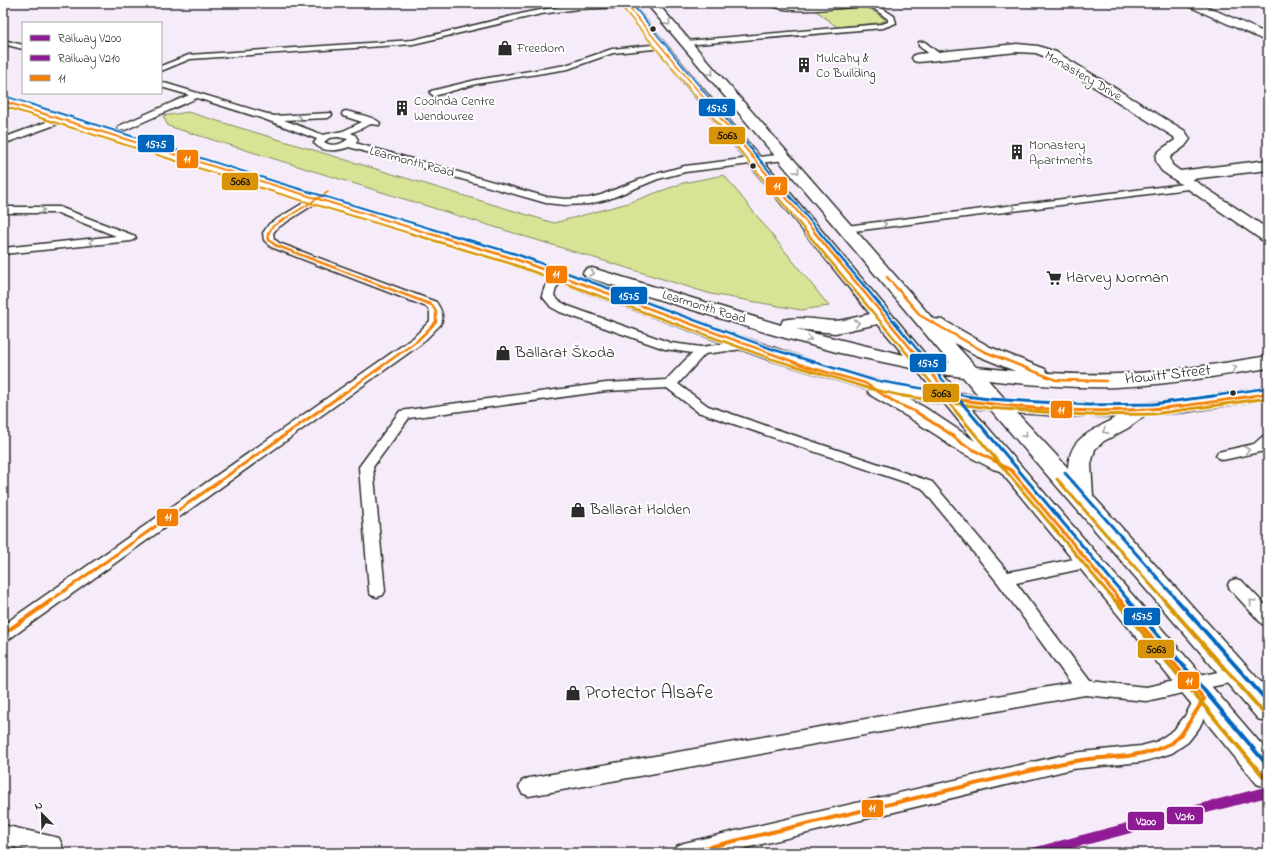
<svg xmlns="http://www.w3.org/2000/svg" width="1271" height="856" font-family="'Indie Flower',sans-serif">
<style>
.green{fill:#d7e395;stroke:#818760}
.lines{fill:none;stroke-linecap:round;stroke-linejoin:round}
.lane-casing{stroke:#2b2b2b;stroke-width:3}
.street-casing{stroke:#2b2b2b;stroke-width:3}
.secondary-casing{stroke:#2b2b2b;stroke-width:3}
.lane{fill:#fff;fill-rule:evenodd}
.street{fill:#fff;fill-rule:evenodd}
.secondary{fill:#fff;fill-rule:evenodd}
.bus-1-far4-casing{stroke:#fff;stroke-width:3}
.bus-1-far3-casing{stroke:#fff;stroke-width:4}
.bus-1-far2-casing{stroke:#fff;stroke-width:5}
.bus-1-far1-casing{stroke:#fff;stroke-width:6}
.bus-1-casing{stroke:#fff;stroke-width:7}
.bus-2-far4-casing{stroke:#fff;stroke-width:3}
.bus-2-far3-casing{stroke:#fff;stroke-width:4}
.bus-2-far2-casing{stroke:#fff;stroke-width:5}
.bus-2-far1-casing{stroke:#fff;stroke-width:6}
.bus-2-casing{stroke:#fff;stroke-width:7}
.bus-3-far4-casing{stroke:#fff;stroke-width:3}
.bus-3-far3-casing{stroke:#fff;stroke-width:4}
.bus-3-far2-casing{stroke:#fff;stroke-width:5}
.bus-3-far1-casing{stroke:#fff;stroke-width:6}
.bus-3-casing{stroke:#fff;stroke-width:7}
.bus-1-far4{stroke:#f47e02;stroke-width:1.5}
.bus-1-far3{stroke:#f47e02;stroke-width:2}
.bus-1-far2{stroke:#f47e02;stroke-width:2.5}
.bus-1-far1{stroke:#f47e02;stroke-width:3}
.bus-1{stroke:#f47e02;stroke-width:4}
.bus-2-far4{stroke:#d89406;stroke-width:1.5}
.bus-2-far3{stroke:#d89406;stroke-width:2}
.bus-2-far2{stroke:#d89406;stroke-width:2.5}
.bus-2-far1{stroke:#d89406;stroke-width:3}
.bus-2{stroke:#d89406;stroke-width:4}
.bus-3-far4{stroke:#0065bd;stroke-width:1.5}
.bus-3-far3{stroke:#0065bd;stroke-width:2}
.bus-3-far2{stroke:#0065bd;stroke-width:2.5}
.bus-3-far1{stroke:#0065bd;stroke-width:3}
.bus-3{stroke:#0065bd;stroke-width:4}
.rail-1-casing{stroke:#fff;stroke-width:8}
.rail-2-casing{stroke:#fff;stroke-width:8}
.rail-1{stroke:#8f1a95;stroke-width:5.5}
.rail-2{stroke:#8f1a95;stroke-width:5.5}
.oneway{stroke:#a0a0a0}
.bus-dot{fill:#2b2b2b;stroke:#fff;stroke-width:1.5}
.labels{text-anchor:middle;dominant-baseline:central;stroke-width:4;stroke-linejoin:round;paint-order:stroke}
.far-poi-label{font-size:13px;fill:#2b2b2b;stroke:#fff;text-anchor:start}
.far-street-label{font-size:13px;fill:#2b2b2b;stroke:#fff}
.poi-label{font-size:16px;fill:#2b2b2b;stroke:#fff;text-anchor:start}
.street-label{font-size:16px;fill:#2b2b2b;stroke:#fff}
.near-poi-label{font-size:19px;fill:#2b2b2b;stroke:#fff;text-anchor:start}
.line-badge{stroke:#fff;stroke-width:1.5}
.badge-label{font-size:11px;text-anchor:middle;font-weight:bold;fill:#fff}
.pale-badge-label{font-size:11px;text-anchor:middle;font-weight:bold;fill:#111}
</style>
<rect width="100%" height="100%" fill="#f6ecf9"/>
<filter id="ink" filterUnits="userSpaceOnUse"><feTurbulence type="fractalNoise" baseFrequency=".025" numOctaves="2"/><feDisplacementMap in="SourceGraphic" scale="8" xChannelSelector="R" yChannelSelector="G"/><feConvolveMatrix kernelMatrix="1 2 1 2 8 2 1 2 1" color-interpolation-filters="sRGB"/></filter>
<g filter="url(#ink)">
<g class="green">
<path d="M863,7l7,2 15,10v2l-6,2 -42,4 -22,-17z"/>
<path d="M188,112l366,111 74,-20 55,-20 41,-8 105,131 -28,4 -90,-16 -543,-168 -5,-10z"/>
</g>
<g class="lines">
<defs>
<g id="lane">
<path d="M602,3h25l3,2 -3,2 -49,2 -37,5 -128,30 -223,15 -29,12v-5l28,-11 224,-15 116,-28 36,-6z"/>
<path d="M768,3h8l15,4 52,-4h31l20,13 2,7 -13,5 -197,17 -4,-2 4,-2 196,-17 6,-2v-3l-19,-14c-22,2 -86,12 -101,-2z"/>
<path d="M3,40l20,5v4l-20,-5z"/>
<path d="M919,42h6l17,14 -1,2h-6l-16,-12z"/>
<path d="M661,44l4,2 -1,2 -51,5 -45,16 -92,15 -42,12 -4,-3 1,-2 45,-11 90,-15 46,-16z"/>
<path d="M161,82l113,34 57,-3 1,2 -4,3 -44,2 39,15 20,-4 19,-9 -19,-6 -1,-2 1,-2 3,-1c10,3 27,5 34,12l-1,2 -8,-1 -20,9 4,2 3,5 -3,3 192,54 18,2 24,-1 12,-3 51,-20 33,-9 99,-12 5,3 -5,3 -99,12 -27,7 -49,20 -20,5 -24,1 -19,-2 -197,-56c-11,4 -26,6 -35,-4l3,-4 -53,-20 -67,-21 -72,32h-6l-1,-2 1,-2 70,-31 -28,-8zM338,137l10,2c-7,6 -16,8 -24,3l5,-4z"/>
<path d="M60,117l3,1 1,2 -1,2 -60,22v-6z"/>
<path d="M1192,183l4,1 1,2 -1,2 -350,44 -5,-3 5,-3z"/>
<path d="M315,196l5,3 -1,2 -42,27 -4,5 1,6 5,4 157,59c5,7 9,15 4,23l-19,19 -412,295 -6,2v-16l410,-287 17,-17v-9l-3,-5 -156,-60 -7,-7 -1,-7 6,-9z"/>
<path d="M3,207h56l76,29 1,2 -5,3 -128,13v-6l113,-12 -58,-23h-55z"/>
<path d="M560,272l4,1 2,2 -10,13 -2,8 5,5 9,5 103,37 30,4 45,-6 4,1 2,3 -2,3 -45,6 -27,30 30,22 224,76 76,90 81,-16 6,2 2,4 -2,4 -79,17 74,98 56,6 91,-19 6,2 3,5 -3,5 -97,21 -61,-6 -556,101 -7,-3 -3,-6 3,-6 7,-3 542,-95 -73,-100 -76,-95 -224,-76 -31,-24 -61,3 -197,27 -36,49 12,124 -2,4 -6,2 -6,-2 -2,-4 -10,-124 41,-56 206,-28 60,-3 26,-27 -27,-4 -105,-37 -9,-5 -9,-11c2,-9 8,-22 18,-24z"/>
<path d="M1268,435v12l-4,4 -41,9 -5,-2 -2,-3 2,-3 36,-8 9,-8z"/>
<path d="M1236,579l6,2 26,27v18l-6,-2 -32,-35 -2,-4 2,-4z"/>
<path d="M1204,691l7,3 2,5 -14,29 -11,14 -16,11 -16,5 -15,4 -69,7 -347,84h-52l4,-7 7,-3 388,-90 69,-7 15,-4 18,-12 11,-14 12,-22z"/>
<path d="M3,825l56,13 3,7 1,8h-22l-38,-8z"/>
</g>
<g id="street">
<path d="M1185,3h14l69,31v8l-82,-37z"/>
<path d="M1017,44l21,2 18,6 129,79 5,8 -5,7 -15,11 2,8 8,6 88,-11v10l-76,9 76,50v12l-6,-1 -100,-69c-14,-18 -2,-20 13,-31l-1,-3 -126,-79 -12,-5 -19,-1 -99,10 -4,-1 -2,-3 2,-3 4,-1z"/>
</g>
<path id="secondary" d="M620,3h11l299,357 20,3 -304,-360h11l276,316 10,1 47,27 55,22 3,4c24,1 47,2 71,1 50,-2 99,-10 149,-18v12c-50,8 -101,17 -152,19 -42,1 -85,-2 -128,-7l17,19 58,4 74,1 49,-5 82,-12v12l-82,13 -42,4 -16,12 -24,13 -9,8 -4,15 2,32 175,194v32l-10,-3 -267,-309 -20,-2 297,344v36l-11,-4 -257,-313 -7,-2 -40,-21 -12,-10 -33,-21 -36,-21 -4,-4 2,-2 -103,-31 -259,-96 -235,-72 -270,-86v-8l281,88 236,70 217,80 88,30 48,14 60,11 -17,-21 -76,-16 -69,-19 -185,-57 -3,-4 3,-4 6,-1 189,57 2,-5c17,-4 33,0 50,1 12,0 26,-5 37,-7zM878,324l26,31 -108,-26 39,4zM954,343l22,12 39,16 -39,-4zM942,374l21,3 16,19 -20,-3zM906,398l39,6 30,37 -51,-34zM1017,413l46,3 53,1c-24,16 -46,18 -48,51z"/>
</defs>
<use href="#lane" class="lane-casing"/>
<use href="#street" class="street-casing"/>
<use href="#secondary" class="secondary-casing"/>
<use href="#lane" class="lane"/>
<use href="#street" class="street"/>
<use href="#secondary" class="secondary"/>
<defs>
<g id="bus-1-far4">
<path d="M625,3l84,101"/>
<path d="M3,101l10,3"/>
</g>
<g id="bus-1-far3">
<path d="M9,103l422,131"/>
<path d="M708,103l108,131"/>
<path d="M268,234l5,-8 55,-34"/>
</g>
<g id="bus-1-far2">
<path d="M268,233l1,7 6,5 157,60 4,7v10l-19,19 -78,56"/>
<path d="M428,233l84,25 293,108 60,17 21,14"/>
<path d="M815,233l136,164"/>
<path d="M887,277l34,39 62,35 73,29 50,1"/>
<path d="M1246,397l22,-4"/>
</g>
<g id="bus-1-far1">
<path d="M885,396l13,8 18,8 33,21 12,10 50,27 110,131"/>
<path d="M950,396l3,3c58,8 117,14 176,11 41,-1 82,-8 123,-14"/>
<path d="M50,601l290,-205"/>
</g>
<g id="bus-1">
<path d="M3,634l49,-34"/>
<path d="M684,853l379,-90 25,-4 40,-3 25,-5 19,-8 11,-11 21,-33 -84,-99"/>
</g>
<path id="bus-2-far4" d="M621,6l81,98"/>
<g id="bus-2-far3">
<path d="M701,103l107,131"/>
<path d="M3,106l274,87 135,41"/>
</g>
<g id="bus-2-far2">
<path d="M409,233l103,31 260,95 99,30 37,8"/>
<path d="M807,233l136,164"/>
</g>
<g id="bus-2-far1">
<path d="M903,396l85,12 99,7 67,-1 114,-16"/>
<path d="M943,396l172,205"/>
<path d="M1057,479l108,122"/>
</g>
<g id="bus-2">
<path d="M1115,600l149,177"/>
<path d="M1164,600l100,113"/>
</g>
<g id="bus-3-far4">
<path d="M631,3l83,101"/>
<path d="M5,96l25,8"/>
</g>
<g id="bus-3-far3">
<path d="M27,103l253,80 169,51"/>
<path d="M713,103l108,131"/>
</g>
<g id="bus-3-far2">
<path d="M445,233l71,21 259,96 98,30 99,17"/>
<path d="M820,233l137,164"/>
<path d="M1206,397l61,-9"/>
</g>
<g id="bus-3-far1">
<path d="M956,396l173,205"/>
<path d="M965,396l24,3 99,6 65,-1 60,-8"/>
<path d="M1065,473l113,128"/>
</g>
<g id="bus-3">
<path d="M1128,600l140,166"/>
<path d="M1177,600l91,102"/>
</g>
</defs>
<use href="#bus-1-far4" class="bus-1-far4-casing"/>
<use href="#bus-1-far3" class="bus-1-far3-casing"/>
<use href="#bus-1-far2" class="bus-1-far2-casing"/>
<use href="#bus-1-far1" class="bus-1-far1-casing"/>
<use href="#bus-1" class="bus-1-casing"/>
<use href="#bus-2-far4" class="bus-2-far4-casing"/>
<use href="#bus-2-far3" class="bus-2-far3-casing"/>
<use href="#bus-2-far2" class="bus-2-far2-casing"/>
<use href="#bus-2-far1" class="bus-2-far1-casing"/>
<use href="#bus-2" class="bus-2-casing"/>
<use href="#bus-3-far4" class="bus-3-far4-casing"/>
<use href="#bus-3-far3" class="bus-3-far3-casing"/>
<use href="#bus-3-far2" class="bus-3-far2-casing"/>
<use href="#bus-3-far1" class="bus-3-far1-casing"/>
<use href="#bus-3" class="bus-3-casing"/>
<use href="#bus-1-far4" class="bus-1-far4"/>
<use href="#bus-1-far3" class="bus-1-far3"/>
<use href="#bus-1-far2" class="bus-1-far2"/>
<use href="#bus-1-far1" class="bus-1-far1"/>
<use href="#bus-1" class="bus-1"/>
<use href="#bus-2-far4" class="bus-2-far4"/>
<use href="#bus-2-far3" class="bus-2-far3"/>
<use href="#bus-2-far2" class="bus-2-far2"/>
<use href="#bus-2-far1" class="bus-2-far1"/>
<use href="#bus-2" class="bus-2"/>
<use href="#bus-3-far4" class="bus-3-far4"/>
<use href="#bus-3-far3" class="bus-3-far3"/>
<use href="#bus-3-far2" class="bus-3-far2"/>
<use href="#bus-3-far1" class="bus-3-far1"/>
<use href="#bus-3" class="bus-3"/>
<defs>
<path id="rail-1" d="M1024,853l244,-64"/>
<path id="rail-2" d="M1044,853l224,-59"/>
</defs>
<use href="#rail-1" class="rail-1-casing"/>
<use href="#rail-2" class="rail-2-casing"/>
<use href="#rail-1" class="rail-1"/>
<use href="#rail-2" class="rail-2"/>
</g>
<defs><path id="oneway-chevron" d="M-2-3.5L2.5 0L-2 3.5" fill="none" stroke-width="1.6" stroke-linecap="round" stroke-linejoin="round"/></defs>
<g class="oneway">
<use href="#oneway-chevron" transform="translate(668 23) rotate(49)"/>
<use href="#oneway-chevron" transform="translate(711 73) rotate(49)"/>
<use href="#oneway-chevron" transform="translate(299 118) rotate(-4)"/>
<use href="#oneway-chevron" transform="translate(797 171) rotate(49)"/>
<use href="#oneway-chevron" transform="translate(1013 208) rotate(-7)"/>
<use href="#oneway-chevron" transform="translate(42 210)"/>
<use href="#oneway-chevron" transform="translate(884 224) rotate(-7)"/>
<use href="#oneway-chevron" transform="translate(92 242) rotate(174)"/>
<use href="#oneway-chevron" transform="translate(592 273) rotate(17)"/>
<use href="#oneway-chevron" transform="translate(857 323) rotate(-14)"/>
<use href="#oneway-chevron" transform="translate(809 339) rotate(16)"/>
<use href="#oneway-chevron" transform="translate(1234 368) rotate(-8)"/>
<use href="#oneway-chevron" transform="translate(1105 431) rotate(151)"/>
<use href="#oneway-chevron" transform="translate(1025 435) rotate(49)"/>
<use href="#oneway-chevron" transform="translate(1247 450) rotate(-11)"/>
<use href="#oneway-chevron" transform="translate(1252 602) rotate(-133)"/>
</g>
</g>
<defs>
<symbol id="shop-bare" viewBox="-9 -9 18 18"><path d="M-5-2.5h2.3a2.7 3.5 0 0 1 5.4 0H5L5.5 6h-11ZM-1.5-2.5h3a1.5 2.3 0 0 0-3 0Z" fill="#2b2b2b" stroke="#fff" stroke-width="2.5" paint-order="stroke"/></symbol>
<symbol id="building-bare" viewBox="-9 -9 18 18"><path d="M-4-6H4V6H1V3H-1V6H-4ZM-2.5-4.3h1.7v1.8h-1.7ZM.8-4.3h1.7v1.8H.8ZM-2.5-1h1.7V.8h-1.7ZM.8-1h1.7V.8H.8Z" fill="#2b2b2b" stroke="#fff" stroke-width="2.5" paint-order="stroke"/></symbol>
<symbol id="supermarket-bare" viewBox="-9 -9 18 18"><path d="M-6-5.5h2.5l.6 2H6L4.5 2H-2.5L-4.4-4H-6ZM-1.5 3.2a1.3 1.3 0 1 0 .1 0ZM3 3.2a1.3 1.3 0 1 0 .1 0Z" fill="#2b2b2b" stroke="#fff" stroke-width="2.5" paint-order="stroke"/></symbol>
</defs>
<g fill-rule="evenodd">
<use href="#shop-bare" x="494" y="37" width="22" height="22"/>
<use href="#building-bare" x="793" y="54" width="22" height="22"/>
<use href="#building-bare" x="391" y="97" width="22" height="22"/>
<use href="#building-bare" x="1006" y="141" width="22" height="22"/>
<use href="#supermarket-bare" x="1043" y="267" width="22" height="22"/>
<use href="#shop-bare" x="492" y="342" width="22" height="22"/>
<use href="#shop-bare" x="567" y="499" width="22" height="22"/>
<use href="#shop-bare" x="562" y="682" width="22" height="22"/>
</g>
<g class="bus-dot">
<circle cx="653" cy="29" r="3.5"/>
<circle cx="753" cy="166" r="3.5"/>
<circle cx="1233" cy="393" r="3.5"/>
</g>
<g class="labels">
<g class="far-poi-label">
<text x="517" y="48">Freedom</text>
<text x="816" y="58">Mulcahy &amp;<tspan x="816" dy="15">Co Building</tspan></text>
<text x="414" y="101">Cooinda Centre<tspan x="414" dy="15">Wendouree</tspan></text>
<text x="1029" y="145">Monastery<tspan x="1029" dy="15">Apartments</tspan></text>
</g>
<g class="far-street-label">
<text transform="translate(1083 76) rotate(30)">Monastery Drive</text>
<text transform="translate(412 162) rotate(15)">Learmonth Road</text>
<text transform="translate(704 307) rotate(17)">Learmonth Road</text>
</g>
<g class="poi-label">
<text x="1066" y="278">Harvey Norman</text>
<text x="515" y="353">Ballarat Škoda</text>
<text x="590" y="510">Ballarat Holden</text>
</g>
<g class="street-label">
<text transform="translate(1168 375) rotate(-6)">Howitt Street</text>
</g>
<g class="near-poi-label">
<text x="585" y="693">Protector Alsafe</text>
</g>
</g>
<g class="line-badge">
<rect x="698" y="98" width="38" height="19" rx="4" fill="#0065bd"/>
<rect x="708" y="126" width="38" height="19" rx="4" fill="#d89406"/>
<rect x="137" y="134" width="38" height="19" rx="4" fill="#0065bd"/>
<rect x="176" y="149" width="23" height="20" rx="4" fill="#f47e02"/>
<rect x="221" y="172" width="38" height="19" rx="4" fill="#d89406"/>
<rect x="765" y="176" width="23" height="20" rx="4" fill="#f47e02"/>
<rect x="545" y="265" width="23" height="19" rx="4" fill="#f47e02"/>
<rect x="610" y="286" width="38" height="19" rx="4" fill="#0065bd"/>
<rect x="909" y="353" width="38" height="20" rx="4" fill="#0065bd"/>
<rect x="922" y="383" width="38" height="20" rx="4" fill="#d89406"/>
<rect x="1050" y="400" width="23" height="19" rx="4" fill="#f47e02"/>
<rect x="156" y="508" width="23" height="19" rx="4" fill="#f47e02"/>
<rect x="1123" y="607" width="38" height="19" rx="4" fill="#0065bd"/>
<rect x="1137" y="639" width="38" height="20" rx="4" fill="#d89406"/>
<rect x="1177" y="671" width="23" height="19" rx="4" fill="#f47e02"/>
<rect x="861" y="799" width="23" height="19" rx="4" fill="#f47e02"/>
<rect x="1166" y="806" width="38" height="19" rx="4" fill="#8f1a95"/>
<rect x="1127" y="811" width="38" height="20" rx="4" fill="#8f1a95"/>
</g>
<g class="badge-label">
<text x="717" y="112">1575</text>
<text x="156" y="148">1575</text>
<text x="187" y="163">11</text>
<text x="777" y="190">11</text>
<text x="556" y="278">11</text>
<text x="629" y="300">1575</text>
<text x="928" y="367">1575</text>
<text x="1061" y="414">11</text>
<text x="168" y="521">11</text>
<text x="1142" y="620">1575</text>
<text x="1189" y="685">11</text>
<text x="872" y="812">11</text>
<text x="1185" y="820">V210</text>
<text x="1146" y="825">V200</text>
</g>
<g class="pale-badge-label">
<text x="727" y="139">5063</text>
<text x="240" y="185">5063</text>
<text x="941" y="397">5063</text>
<text x="1156" y="653">5063</text>
</g>
<rect width="1271" height="856" fill="none" stroke="#fff" stroke-width="16"/>
<rect x="8" y="8" width="1255" height="840" fill="none" stroke="#2b2b2b" stroke-width="1.5" filter="url(#ink)"/>
<rect x="22" y="22" width="140" height="72" fill="#ffffff" stroke="#aaaaaa"/>
<rect x="30" y="35" width="20" height="6" fill="#8f1a95" stroke="#aaaaaa"/>
<text x="58" y="42" font-size="12" fill="#2b2b2b">Railway V200</text>
<rect x="30" y="55" width="20" height="6" fill="#8f1a95" stroke="#aaaaaa"/>
<text x="58" y="62" font-size="12" fill="#2b2b2b">Railway V210</text>
<rect x="30" y="75" width="20" height="6" fill="#f47e02" stroke="#aaaaaa"/>
<text x="58" y="82" font-size="12" fill="#2b2b2b">11</text>
<g transform="translate(42 814) rotate(337)" stroke="#ffffff" stroke-width="3" paint-order="stroke">
<path d="M0-3L7 15L0 10L-7 15Z" fill="#2b2b2b"/>
<text y="-6" font-size="11" font-weight="bold" text-anchor="middle" fill="#2b2b2b">N</text>
</g>
</svg>
